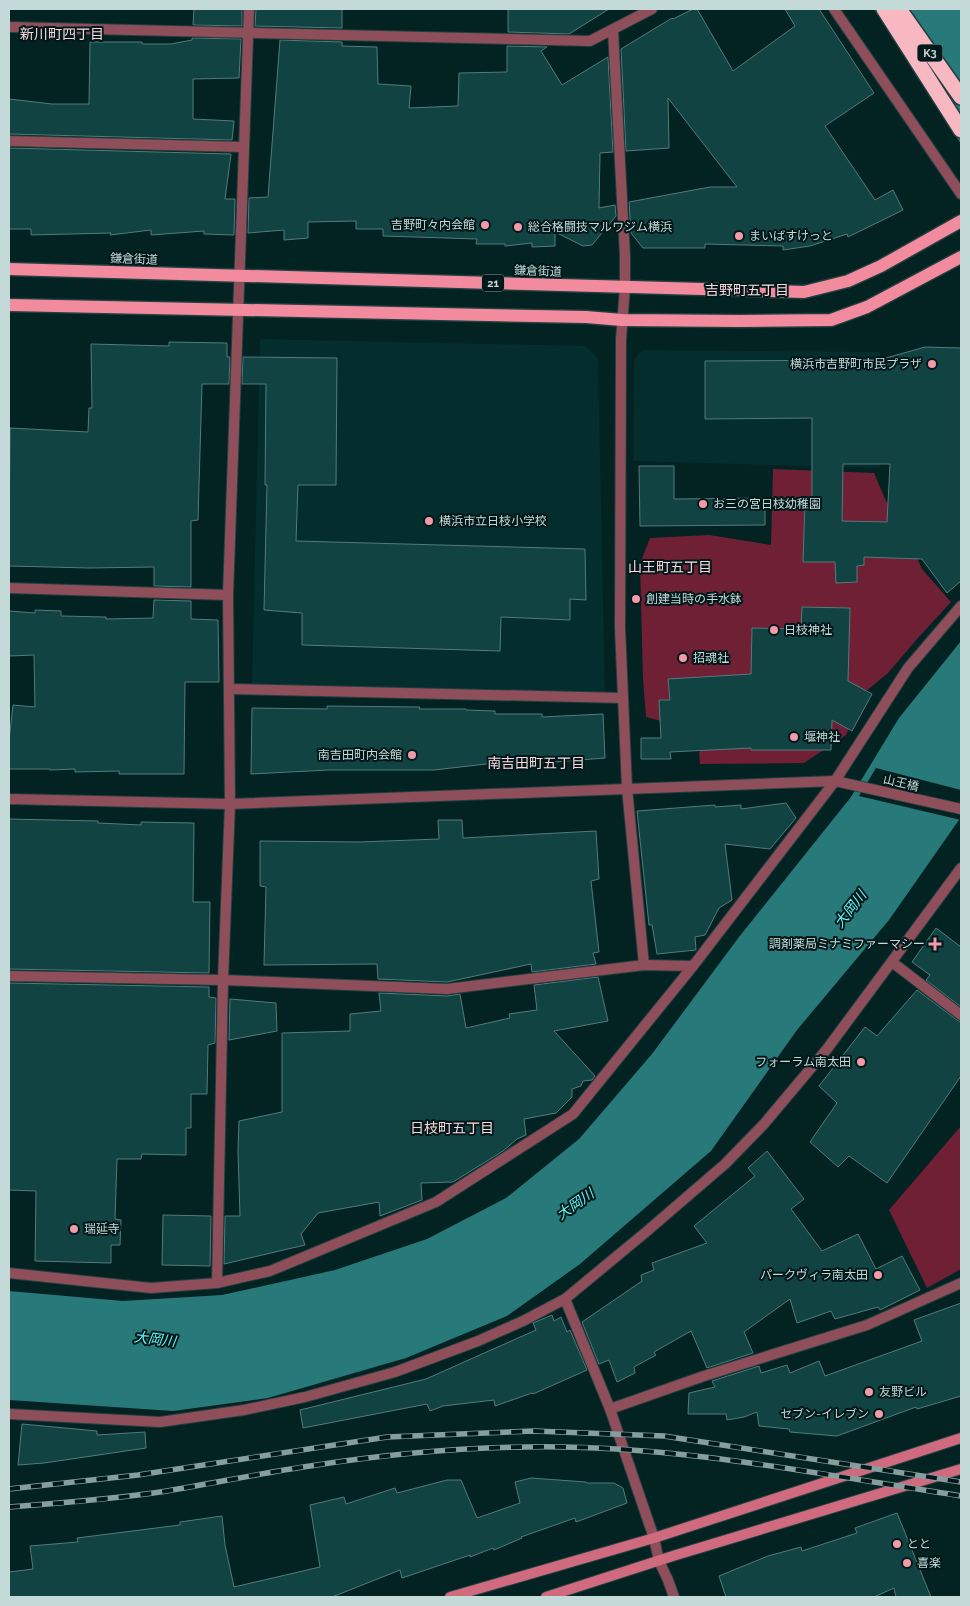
<svg xmlns="http://www.w3.org/2000/svg" width="970" height="1606" font-family="Raleway,'Noto Sans JP',sans-serif">
<style>
.built{fill:#042d2e}
.green{fill:#702035}
.water{fill:#27797a}
.pier{fill:#032222}
.building{fill:#114343;stroke:#537b7c;fill-rule:evenodd}
.lines{fill:none;stroke-linecap:round;stroke-linejoin:round}
.street-casing{stroke:#223f3f;stroke-width:12}
.secondary-casing{stroke:#223f3f;stroke-width:12}
.primary-casing{stroke:#223f3f;stroke-width:15}
.highway-casing{stroke:#223f3f;stroke-width:18}
.street{stroke:#8e4f5b;stroke-width:10}
.secondary{stroke:#cf6a7f;stroke-width:10}
.primary{stroke:#f38b9e;stroke-width:12}
.highway{stroke:#f8b8c2;stroke-width:15}
.rail-casing{stroke:#869f9e;stroke-width:5.5}
.rail{stroke:#001819;stroke-width:4;stroke-dasharray:11;stroke-linecap:butt}
.poi-dot{fill:#f39aa9;stroke:#001819;stroke-width:2}
.labels{text-anchor:middle;dominant-baseline:central;stroke-width:4;stroke-linejoin:round;paint-order:stroke}
.shield{fill:#001819;stroke:#89a09f;stroke-width:1}
.shield-label{font-size:11px;font-weight:bold;fill:#c4dad9}
.poi-label{font-size:12px;fill:#c4dad9;stroke:#001819;text-anchor:start}
.street-label{font-size:12px;fill:#c4dad9;stroke:#001819}
.neighbourhood-label{font-size:14px;fill:#fbd8dd;stroke:#001819}
.water-label{font-size:14px;font-style:italic;fill:#60f7f8;stroke:#001819}
</style>
<rect width="100%" height="100%" fill="#032222"/>
<g class="built">
<path d="M260,339l325,7 13,13 7,337 -353,-12z"/>
<path d="M642,350l238,2v116l-247,-7 1,-101z"/>
</g>
<g class="green">
<path d="M773,469l101,4 11,26 19,30 18,40 29,33 -34,37 -29,34 -23,19 -19,43 -42,28 -104,1 -1,-11 15,-24 -53,-8 -15,-4 -3,-38 -3,-115 10,-26 59,-3 62,10z"/>
<path d="M961,1126v143l-34,19 -38,-78z"/>
</g>
<g class="water">
<path d="M874,9h87v135z"/>
<path d="M961,641v176l-72,103 -92,110 -86,121 -131,113 -73,52 -101,42 -138,40 -95,13 -164,-11v-109l114,10 99,-6 113,-25 92,-31 79,-41 73,-59 73,-85 87,-117 112,-140 48,-79z"/>
</g>
<path class="pier" d="M876,768l85,22v30l-102,-24z"/>
<g class="building">
<path d="M194,9h48v17l-49,-1z"/>
<path d="M256,9h86v19l-87,-2z"/>
<path d="M508,9h101l-40,25 -61,-2z"/>
<path d="M693,9h4l36,62 62,-45 -10,-17h34l55,84 -49,33 50,74 18,-10 10,20 -55,27 -1,-3 -37,12 -27,4v-4l-78,-2v4h-62l-12,-15 -2,-31 81,-15h27l-69,-89 1,50 -43,3 -5,-102 51,-31 1,1z"/>
<path d="M192,38l49,1 -2,39 -46,1v40l41,2 -2,19 -223,-6v-35l43,5h37l1,-62h52v2h29l21,-4z"/>
<path d="M280,40l62,2v4l35,1 1,37 33,2 -2,22 49,-2 1,-33 48,-1v-26l40,1 -6,4 21,34 46,-28 5,95 -13,1 -1,55 16,-3 1,11 -24,29 -9,1 -28,-14v14l-23,1v-4l-27,3v-2h-29l1,-5 -94,-3v-7h-27v-8l-48,1v16l-24,2v-10l-36,3 1,-35 19,-1z"/>
<path d="M9,148l222,6 -6,45h10l-1,36 -30,-1v-3l-53,4v-5l-41,5 1,-2 -80,2v-6h-22z"/>
<path d="M169,342l58,1v14h3l-1,27h-27l-4,136 -7,1v66l-37,-1v-19l-65,1 -80,-2 1,-138 78,4 1,-24h3l-1,-64 78,2z"/>
<path d="M925,347l36,1v233l-14,12 -25,-34 -58,-2v8l-7,1v16l-21,1 -1,-21h-32l2,-60h7v-84l-107,1v-58l181,-1v-2zM843,464h47l-3,58 -45,-1z"/>
<path d="M243,357l94,1 -1,127h-38l-2,56 289,8 1,51 -16,-1v21l-69,-3 -1,34 -198,-6v-32l-38,-3 3,-125h-2l1,-101h-24z"/>
<path d="M639,466h35v33l91,-1v27l-125,1z"/>
<path d="M154,600l37,1v18l27,1 1,62h-34l-1,92h-65v-3l-44,1v-3l-25,1v-1h-41v-28l4,-36 22,2 -1,-52 -25,1v-45l26,2v-3l26,1v5l45,1v2l47,-1z"/>
<path d="M802,607l48,1 -2,73 24,13 -20,37 -20,-11 -1,30h-80v-2l-81,4 1,7h-30v-21h20l-2,-38h11l-2,-21 83,-5 1,-46 49,1z"/>
<path d="M327,706l93,1 -1,2h47v1l29,1v3h47v3l61,-3 2,44 -63,5 -56,1 -52,6h-106l-77,4 1,-66 75,1z"/>
<path d="M786,803l10,15 -26,31 -45,-5 7,56 -13,8 -14,27 -10,2 1,13 -39,4 -5,-29h-3l-12,-114 78,-6v2l26,-2v4z"/>
<path d="M9,819l89,2v2l43,2v-3l53,1 -1,79h17l-1,71 -200,-4z"/>
<path d="M438,820h24l1,18 133,-7 3,48 -8,2 8,71 -6,1 3,11 -64,8 -1,-8 -84,18 -69,-3 -1,-15 -113,1 2,-78 -6,-1v-45l99,1 80,-3z"/>
<path d="M936,928l25,19v60l-35,-27 4,-5 -18,-13z"/>
<path d="M598,977l10,44 -54,10 41,45 -3,4 -9,1 -2,5 -9,3v8l-16,16 -32,6 2,16 -9,4 -14,12 -50,31 -32,1 1,17 -42,16 -1,-14 -61,11 -17,21 4,11 -81,19 1,-48h15l-2,-65 1,-30 43,-9v-79l68,-2v-17l31,-3 -2,-18 68,3 13,-2 6,34 44,-10 -1,-4 28,-4 -3,-25z"/>
<path d="M9,983l200,4v10l7,1 -1,45 -7,2 -1,49h-16v34h-5v27l-44,-1 -1,5h-24l-2,60 6,1 -1,25h-9v18l-76,-2 1,-70 -27,-1z"/>
<path d="M917,990l40,30 4,2v54l-74,107 -38,-27 -11,11 -28,-25 27,-39 -18,-17 46,-59 12,9z"/>
<path d="M230,999l46,4 1,28 -48,9z"/>
<path d="M767,1151l37,48 -13,10 31,42 36,-17 18,35 26,-13 18,34 -40,20 -2,-3 -43,12 -4,-8 -34,12 -7,-24 -46,33 9,21 -46,15 -16,-37 -37,21 2,3 -22,12 1,6 -18,9 -8,-22 -10,4 -17,-42 60,-41 -1,-6 13,-5 -2,-7 55,-20 -13,-17 61,-50 -7,-8z"/>
<path d="M163,1215l48,1 -1,50 -48,-1z"/>
<path d="M961,1303v93l-44,13 -1,-2 -79,29 -47,-4 -1,-3 -30,-3 -2,-14 -13,5 -17,3 -1,-6h-38l1,-21 26,-6 -3,-6 47,-15 2,7 26,-8 3,8 29,-12 6,15 97,-35 -8,-21z"/>
<path d="M552,1315l2,6 7,-4 6,15 3,-2 17,40 -54,24 -1,-1 -37,13 -1,-6 -51,6 -13,5 -3,-7 -124,24 -3,-18 126,-31 110,-49 -3,-7z"/>
<path d="M22,1424l75,7v4l48,-3 1,16 -102,15 -26,2z"/>
<path d="M531,1478l55,4 1,1h27l9,5 4,15 -51,19 -1,-4 -54,19 1,1 -28,12 -1,-2 -23,9v-2l-68,23 -2,-8 -68,27h-323v-25l24,-3 -3,-23 48,-4 -1,-4 103,-13v-3l42,-6 3,29 9,42 86,-20 -10,-62 34,-8 2,7 49,-16 2,5 50,-13h14l16,38 43,-15 -5,-21z"/>
<path d="M897,1513l34,84h-35l-2,-9 -20,9h-148l-7,-21 49,-20 33,-9 1,4 55,-18 -2,-5z"/>
</g>
<g class="lines">
<defs>
<g id="street">
<path d="M834,9l127,185"/>
<path d="M9,27l581,14 62,-32"/>
<path d="M613,30l12,226v31l-4,52 -1,289 7,160 17,177"/>
<path d="M9,141l235,6"/>
<path d="M9,588l219,7"/>
<path d="M229,689l394,9"/>
<path d="M9,799l221,5 605,-23 126,28"/>
<path d="M892,962l69,53"/>
<path d="M9,976l214,4 224,9 197,-24 49,1"/>
<path d="M9,1273l142,15 66,-5 53,-12 166,-69 137,-88 120,-148 142,-185 73,-113 53,-62"/>
<path d="M217,1283l6,-303 7,-176 -2,-209 21,-586"/>
<path d="M565,1299l45,110 44,129 5,23 9,19 6,17"/>
<path d="M610,1409l94,-33 163,-51 94,-42"/>
<path d="M9,1414l151,8 84,-12 61,-13 90,-25 83,-31 45,-20 42,-22 81,-67 79,-68 39,-40 63,-75 134,-181"/>
</g>
<g id="secondary">
<path d="M450,1597l204,-59 307,-100"/>
<path d="M546,1597l130,-42 285,-86"/>
</g>
<g id="primary">
<path d="M9,269l795,23 44,-11 33,-15 80,-45"/>
<path d="M9,305l577,12 36,3 117,1 92,-1 36,-13 94,-50"/>
</g>
<g id="highway">
<path d="M884,9l77,121"/>
<path d="M899,9l62,88"/>
</g>
</defs>
<use href="#street" class="street-casing"/>
<use href="#secondary" class="secondary-casing"/>
<use href="#primary" class="primary-casing"/>
<use href="#highway" class="highway-casing"/>
<use href="#street" class="street"/>
<use href="#secondary" class="secondary"/>
<use href="#primary" class="primary"/>
<use href="#highway" class="highway"/>
<defs>
<g id="rail">
<path d="M9,1489l129,-14 249,-38 147,-6 130,5 297,46"/>
<path d="M9,1507c53,-4 106,-8 158,-16 48,-8 95,-18 143,-25 71,-11 144,-18 216,-19 145,-3 292,27 435,49"/>
</g>
</defs>
<use href="#rail" class="rail-casing"/>
<use href="#rail" class="rail"/>
</g>
<g class="poi-dot">
<circle cx="485" cy="225" r="5"/>
<circle cx="518" cy="227" r="5"/>
<circle cx="739" cy="236" r="5"/>
<circle cx="932" cy="364" r="5"/>
<circle cx="703" cy="504" r="5"/>
<circle cx="429" cy="521" r="5"/>
<circle cx="636" cy="599" r="5"/>
<circle cx="774" cy="630" r="5"/>
<circle cx="683" cy="658" r="5"/>
<circle cx="794" cy="737" r="5"/>
<circle cx="412" cy="755" r="5"/>
<path d="M932.5 936.5h5v5h5v5h-5v5h-5v-5h-5v-5h5z"/>
<circle cx="861" cy="1062" r="5"/>
<circle cx="74" cy="1229" r="5"/>
<circle cx="878" cy="1275" r="5"/>
<circle cx="869" cy="1392" r="5"/>
<circle cx="879" cy="1414" r="5"/>
<circle cx="897" cy="1544" r="5"/>
<circle cx="907" cy="1563" r="5"/>
</g>
<g class="labels">
<g class="shield">
<rect x="917.5" y="44.5" width="25" height="17" rx="4"/>
<rect x="482" y="274.5" width="22" height="17" rx="4"/>
</g>
<g class="shield-label">
<text x="930" y="53">K3</text>
<text x="493" y="283">21</text>
</g>
<g class="poi-label">
<text x="475" y="225" text-anchor="end">吉野町々内会館</text>
<text x="528" y="227">総合格闘技マルワジム横浜</text>
<text x="749" y="236">まいばすけっと</text>
<text x="922" y="364" text-anchor="end">横浜市吉野町市民プラザ</text>
<text x="713" y="504">お三の宮日枝幼稚園</text>
<text x="439" y="521">横浜市立日枝小学校</text>
<text x="646" y="599">創建当時の手水鉢</text>
<text x="784" y="630">日枝神社</text>
<text x="693" y="658">招魂社</text>
<text x="804" y="737">堰神社</text>
<text x="402" y="755" text-anchor="end">南吉田町内会館</text>
<text x="925" y="944" text-anchor="end">調剤薬局ミナミファーマシー</text>
<text x="851" y="1062" text-anchor="end">フォーラム南太田</text>
<text x="84" y="1229">瑞延寺</text>
<text x="868" y="1275" text-anchor="end">パークヴィラ南太田</text>
<text x="879" y="1392">友野ビル</text>
<text x="869" y="1414" text-anchor="end">セブン-イレブン</text>
<text x="907" y="1544">とと</text>
<text x="917" y="1563">喜楽</text>
</g>
<g class="street-label">
<text transform="translate(134 259) rotate(2)">鎌倉街道</text>
<text transform="translate(538 271) rotate(2)">鎌倉街道</text>
<text transform="translate(901 783) rotate(13)">山王橋</text>
</g>
<g class="neighbourhood-label">
<text x="62" y="34">新川町四丁目</text>
<text x="747" y="290">吉野町五丁目</text>
<text x="670" y="567">山王町五丁目</text>
<text x="536" y="763">南吉田町五丁目</text>
<text x="452" y="1128">日枝町五丁目</text>
</g>
<g class="water-label">
<text transform="translate(850 909) rotate(-52)">大岡川</text>
<text transform="translate(575 1204) rotate(-35)">大岡川</text>
<text transform="translate(155 1339) rotate(7)">大岡川</text>
</g>
</g>
<rect width="970" height="1606" fill="none" stroke="#c4dad9" stroke-width="20"/>
</svg>
